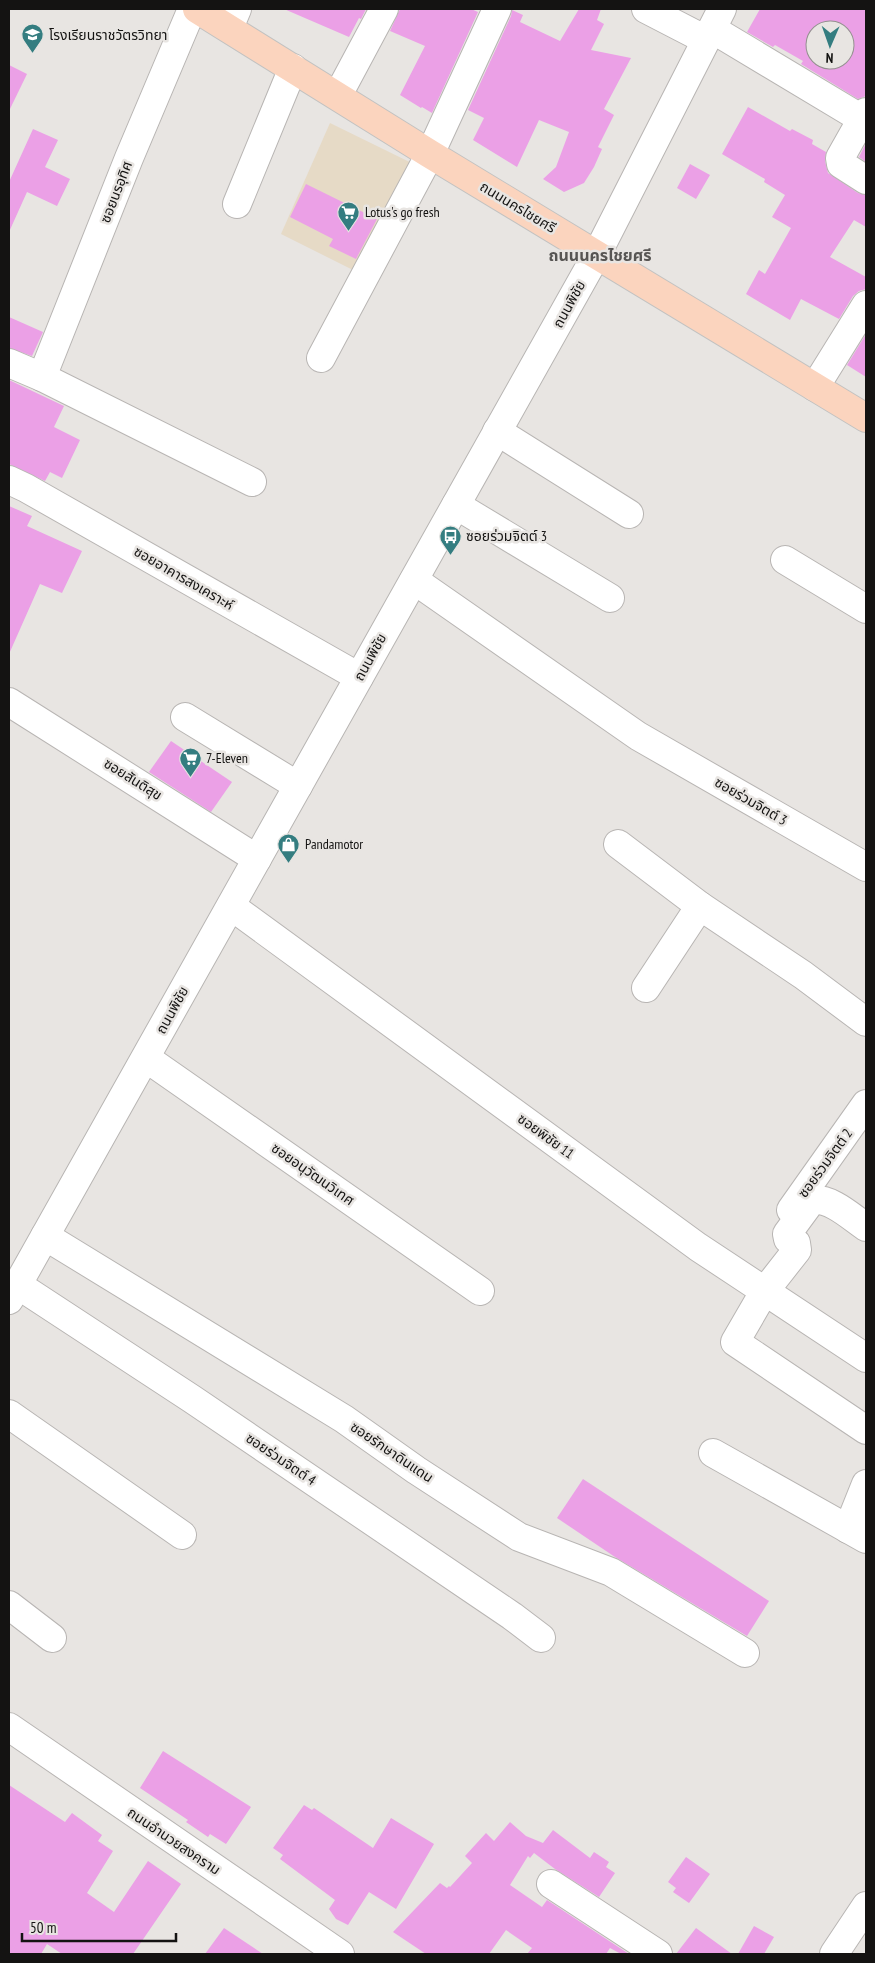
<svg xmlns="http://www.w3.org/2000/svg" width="875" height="1963" font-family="'PT Sans Narrow','Noto Sans Thai',sans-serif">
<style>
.commercial{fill:#e6dac6}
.building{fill:#eba0e6;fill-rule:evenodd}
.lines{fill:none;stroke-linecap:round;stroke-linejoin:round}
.minor-casing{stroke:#b8b5b3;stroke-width:30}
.major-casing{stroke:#c2c2c1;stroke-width:30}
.minor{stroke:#fff;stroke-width:28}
.major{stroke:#fbd4be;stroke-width:28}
.labels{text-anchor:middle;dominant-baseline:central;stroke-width:5;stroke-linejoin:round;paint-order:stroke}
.poi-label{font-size:14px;fill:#141312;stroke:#e8e5e2;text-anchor:start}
.street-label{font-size:14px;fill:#141312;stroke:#e8e5e2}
.quarter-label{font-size:16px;font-weight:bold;fill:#575553;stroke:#e8e5e2}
</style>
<rect width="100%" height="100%" fill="#e8e5e2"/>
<path class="commercial" d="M330,123l100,49 -57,108 -92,-46z"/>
<g class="building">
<path d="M284,9h82l-5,10 -2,-1 -10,19z"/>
<path d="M400,9h71l7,3 -46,101 -10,-6 -1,1 -21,-13 25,-49 -35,-15z"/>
<path d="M579,9h22l-4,11 7,4 -13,26 40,8 -27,51 10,6 -16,32 4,2 -8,18 -10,16 -20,9 -21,-13 13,-12 13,-35 -30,-12 -22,47 -44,-27 11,-22 -16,-8 43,-94 1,-6 11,5 -3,7 40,19z"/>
<path d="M760,9h106v87l-8,3 -57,-35 2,-3 -28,-16 -2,2 -26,-15zM815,30h30v30h-30z"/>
<path d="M9,65l18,9 -18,37z"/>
<path d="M748,107l42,24 2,-2 21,11 -1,4 14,8 -1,9 3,12 30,20 8,2v32l-12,-7 -24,37 36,20v12l-7,2 -6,5 -14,23 -38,-20 -11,21 -44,-26 13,-24 6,4 26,-46 -19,-11 13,-22 -21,-13 1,-3 -43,-25z"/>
<path d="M33,129l25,11 -13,27 25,12 -13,27 -30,-14 -18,40v-50z"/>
<path d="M866,143v19l-7,-5z"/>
<path d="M690,164l20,11 -14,24 -19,-11z"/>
<path d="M306,184l71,35 -21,40 -27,-13 4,-7 -43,-22z"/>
<path d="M9,317l34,15 -11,24 -23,-8z"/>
<path d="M866,334v43l-19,-12z"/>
<path d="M9,380l55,26 -10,21 26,13 -18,38 -12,-6 -5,9 -36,-17z"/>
<path d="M9,506l23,10 -5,10 55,25 -20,42 -22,-9 -31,70z"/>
<path d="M171,741l61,41 -21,30 -62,-40z"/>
<path d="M583,1479l186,122 -22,35 -132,-79 -58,-39z"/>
<path d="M163,1751l88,56 -25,37 -16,-10 -2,3 -22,-15 2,-2 -48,-32z"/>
<path d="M9,1785l56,37 7,-9 30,22 -4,6 15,10 -26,42 27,19 34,-51 33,23 -48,70h-71l-15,-10 -6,10h-32z"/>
<path d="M304,1805l8,5 2,-2 59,40 18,-30 43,26 -38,65 -27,-17 -21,33 -12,-6 -7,-10 6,-9 -55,-41 3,-4 -10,-7z"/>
<path d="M510,1822l16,14 17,7 10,-13 37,28 4,-6 15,10 -3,5 9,6 -16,24 -44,-28 -21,-16 -4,5 -2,-2 -18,29 32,22 5,-7 82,54h-8l-11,-6 -4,6h-79l5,-6 -26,-18 -17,24h-63l-33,-22 47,-49 7,5 2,-2 1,1 22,-24 -7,-7 21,-23 8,8z"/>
<path d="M686,1857l24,17 -21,29 -16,-11 3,-4 -8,-6z"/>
<path d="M754,1926l20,11 -10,17h-26z"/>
<path d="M224,1928l39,26h-58z"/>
<path d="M696,1928l36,26h-56z"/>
</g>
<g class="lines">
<defs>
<g id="minor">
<path d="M646,9l60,31"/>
<path d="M229,28l8,-19"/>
<path d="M712,29l150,90"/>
<path d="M338,95l46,-86"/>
<path d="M866,112l-26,46 1,6 25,16"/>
<path d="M237,204l56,-136"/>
<path d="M321,358l109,-204 67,-145"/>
<path d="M9,363l33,14 210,105"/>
<path d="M42,377l87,-219 63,-149"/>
<path d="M815,387l51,-82"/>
<path d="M497,431l132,83"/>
<path d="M9,480l17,8 333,189"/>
<path d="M456,505l154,93"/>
<path d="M785,560l81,49"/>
<path d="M414,580l224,156 228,131"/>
<path d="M9,702l248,157"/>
<path d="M185,717l113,69"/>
<path d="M618,844l82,62 103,69 63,47"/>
<path d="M231,906l467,341 168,111"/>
<path d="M646,988l54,-82"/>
<path d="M146,1058l334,233"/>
<path d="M791,1210l75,-106"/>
<path d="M866,1227c-15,-10 -34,-29 -54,-27l-25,34 1,5 8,4 1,7 -33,42 -29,50 131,88"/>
<path d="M45,1236l299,183 72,51 103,67 92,35 134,81"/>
<path d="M18,1285l174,114 320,217 29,22"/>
<path d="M9,1300l588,-1046 125,-245"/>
<path d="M9,1414l173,121"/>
<path d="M713,1453l153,86"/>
<path d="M848,1529l18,-45"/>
<path d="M9,1605l43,33"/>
<path d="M9,1727l331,227"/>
<path d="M551,1884l107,70"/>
<path d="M834,1954l32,-48"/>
</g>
<path id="major" d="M197,9l233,145 436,264"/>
</defs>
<use href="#minor" class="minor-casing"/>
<use href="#major" class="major-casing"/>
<use href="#minor" class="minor"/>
<use href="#major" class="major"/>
</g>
<defs>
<symbol id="school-pin" viewBox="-11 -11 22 30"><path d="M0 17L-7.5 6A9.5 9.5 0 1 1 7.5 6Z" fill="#347d80" stroke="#e8e5e2"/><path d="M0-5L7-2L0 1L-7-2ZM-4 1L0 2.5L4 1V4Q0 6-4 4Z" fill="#fff"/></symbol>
<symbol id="supermarket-pin" viewBox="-11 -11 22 30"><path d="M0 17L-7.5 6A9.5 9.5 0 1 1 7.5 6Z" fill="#347d80" stroke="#e8e5e2"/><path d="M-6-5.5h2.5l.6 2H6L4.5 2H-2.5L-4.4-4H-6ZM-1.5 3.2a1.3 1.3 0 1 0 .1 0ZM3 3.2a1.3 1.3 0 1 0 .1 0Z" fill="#fff"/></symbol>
<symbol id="bus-pin" viewBox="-11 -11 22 30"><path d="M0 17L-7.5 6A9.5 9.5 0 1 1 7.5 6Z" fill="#347d80" stroke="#e8e5e2"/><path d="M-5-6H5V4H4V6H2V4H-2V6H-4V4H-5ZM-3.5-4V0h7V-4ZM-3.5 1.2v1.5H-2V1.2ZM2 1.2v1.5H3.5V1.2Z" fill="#fff"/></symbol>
<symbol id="shop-pin" viewBox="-11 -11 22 30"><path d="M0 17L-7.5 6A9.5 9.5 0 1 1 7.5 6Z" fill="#347d80" stroke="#e8e5e2"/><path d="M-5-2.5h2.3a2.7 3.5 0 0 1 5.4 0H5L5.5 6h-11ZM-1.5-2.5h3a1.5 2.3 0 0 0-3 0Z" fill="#fff"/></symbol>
</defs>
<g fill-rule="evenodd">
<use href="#school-pin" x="20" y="22" width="25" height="34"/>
<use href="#supermarket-pin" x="336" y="200" width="25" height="34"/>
<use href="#bus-pin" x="438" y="524" width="25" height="34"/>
<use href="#supermarket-pin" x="178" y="746" width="25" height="34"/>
<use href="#shop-pin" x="276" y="832" width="25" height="34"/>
</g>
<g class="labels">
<g class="poi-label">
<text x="49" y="35">โรงเรียนราชวัตรวิทยา</text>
<text x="365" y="212">Lotus's go fresh</text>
<text x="466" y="536">ซอยร่วมจิตต์ 3</text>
<text x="206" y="758">7-Eleven</text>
<text x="305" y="844">Pandamotor</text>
</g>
<g class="street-label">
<text transform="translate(116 192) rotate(-69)">ซอยนรอุทิศ</text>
<text transform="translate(518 207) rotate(31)">ถนนนครไชยศรี</text>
<text transform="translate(569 304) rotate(-61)">ถนนพิชัย</text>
<text transform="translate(184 578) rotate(30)">ซอยอาคารสงเคราะห์</text>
<text transform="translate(370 657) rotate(-61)">ถนนพิชัย</text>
<text transform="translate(133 779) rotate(32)">ซอยสันติสุข</text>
<text transform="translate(751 801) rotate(30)">ซอยร่วมจิตต์ 3</text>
<text transform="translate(172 1010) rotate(-61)">ถนนพิชัย</text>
<text transform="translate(546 1136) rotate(36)">ซอยพิชัย 11</text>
<text transform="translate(825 1163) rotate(-54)">ซอยร่วมจิตต์ 2</text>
<text transform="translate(313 1174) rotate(35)">ซอยอนุวัฒนวิเทศ</text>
<text transform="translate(392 1452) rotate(34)">ซอยรักษาดินแดน</text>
<text transform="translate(281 1459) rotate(34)">ซอยร่วมจิตต์ 4</text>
<text transform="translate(174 1841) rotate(34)">ถนนอำนวยสงคราม</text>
</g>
<g class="quarter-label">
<text x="600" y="255">ถนนนครไชยศรี</text>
</g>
</g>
<rect width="875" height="1963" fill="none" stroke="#141312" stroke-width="20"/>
<g transform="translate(830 45) rotate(182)"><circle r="24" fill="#e8e5e2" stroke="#93918f"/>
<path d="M0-4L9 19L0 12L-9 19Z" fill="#347d80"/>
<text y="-8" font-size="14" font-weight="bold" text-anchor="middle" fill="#141312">N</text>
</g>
<path d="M22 1933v8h154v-8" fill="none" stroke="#141312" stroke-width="2.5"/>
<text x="30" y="1933" font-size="15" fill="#141312" stroke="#e8e5e2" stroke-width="4" paint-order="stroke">50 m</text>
</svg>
